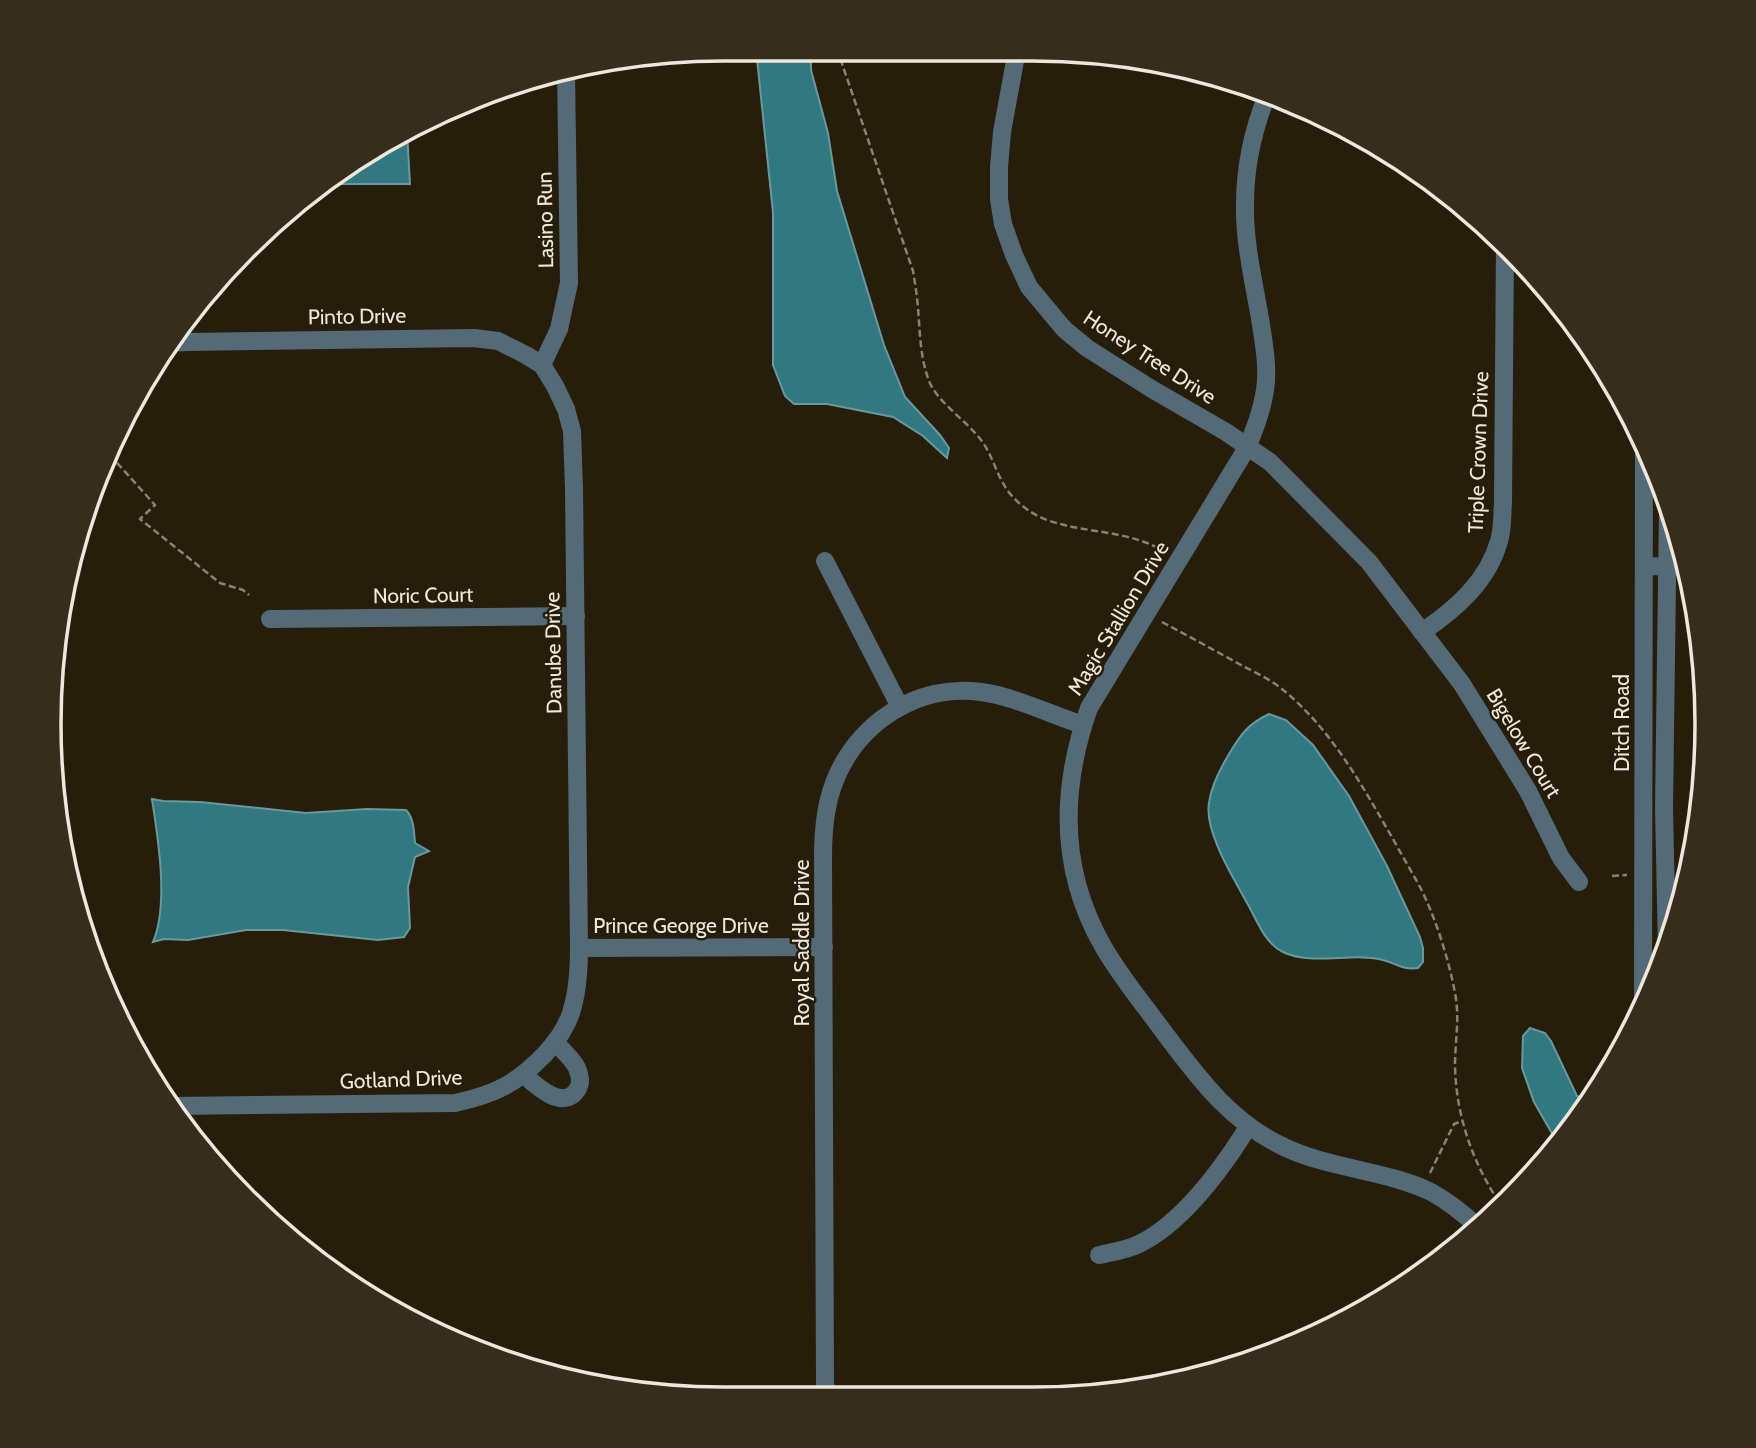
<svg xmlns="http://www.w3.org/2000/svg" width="1756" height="1448" font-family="Cabin,sans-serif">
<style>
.water{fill:#317881;stroke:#69999c;stroke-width:2}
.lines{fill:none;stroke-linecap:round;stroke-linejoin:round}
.path{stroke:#8a8274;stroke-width:2.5;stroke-dasharray:7 3.5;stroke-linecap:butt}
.minor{stroke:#556a77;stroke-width:18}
.tertiary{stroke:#556a77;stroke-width:18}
.labels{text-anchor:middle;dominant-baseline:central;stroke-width:5;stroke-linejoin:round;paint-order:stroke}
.street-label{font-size:21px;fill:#ede7dc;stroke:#261d0b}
.rim{fill:none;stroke:#ede7dc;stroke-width:3.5}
</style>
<rect width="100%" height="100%" fill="#261d0b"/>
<g class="water">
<path d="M756,49h55v21l17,63 9,58 47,154 21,52 35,38 9,13 -2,10 -24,-22 -30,-19 -66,-13h-33l-9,-8 -12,-31v-152z"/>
<path d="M407,131l3,53h-82l59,-45z"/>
<path d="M1269,714l17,6 27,25 36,51 38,70 33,71 3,11v14l-5,6c-16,2 -20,-4 -35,-8 -30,-8 -72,6 -100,-8 -19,-9 -27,-34 -37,-51 -13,-24 -42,-70 -37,-98 2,-17 11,-34 20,-49 12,-20 19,-30 40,-40z"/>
<path d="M152,799l11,2 37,1 106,11 61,-4 39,1c8,8 8,22 9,33l14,8 -14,6 -7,30 2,41 -6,9 -26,3 -95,-10h-37l-58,10 -24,-1 -11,3c16,-38 5,-103 -1,-143z"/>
<path d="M1530,1028l15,5 6,8 26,55 11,5 -30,43 -24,-42 -12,-34 1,-32z"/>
</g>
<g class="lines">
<g class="path">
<path d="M837,49l76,222c2,12 4,24 5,37 2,24 2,49 11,73 8,21 38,40 52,59 10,13 14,29 22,43 8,16 27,31 44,37 39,14 78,9 117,31"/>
<path d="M1629,438v-25"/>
<path d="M110,455l45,50 -15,14 80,64 23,7 6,5"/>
<path d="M1162,622c26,14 52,28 79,43 13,7 29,14 41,24 47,38 77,91 107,143 10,18 21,37 31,55 15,29 29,73 35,106 5,25 0,48 0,73 1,50 18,98 46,139"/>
<path d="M1612,876l15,-1"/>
<path d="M1632,1027v-12"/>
<path d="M1430,1173l24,-49 8,-3"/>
</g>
<g class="minor">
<path d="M1017,50l-15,82 -3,35v32l4,25 11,31 15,32 35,42 23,19 63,40 76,44 44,30 99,100 93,122 66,107 33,67 18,24"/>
<path d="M1267,95c-14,35 -22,71 -22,109 -1,43 11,86 17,127 3,20 6,40 3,59 -3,20 -10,38 -17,56l-159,262c-29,82 -30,163 15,240 18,31 41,58 62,87 34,45 65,87 118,112 46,22 102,23 147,45 18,10 32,21 47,35"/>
<path d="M167,343l20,-1 287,-4 24,3 28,14 16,10 13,21 11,23 6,22 2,57 5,460c0,22 -1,43 -8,65 -5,15 -15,29 -26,41 -29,30 -49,40 -90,49l-284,3"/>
<path d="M542,365l17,-36 10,-46 -3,-213"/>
<path d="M825,561l75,146"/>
<path d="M1644,566l43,1"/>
<path d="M270,619l306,-3"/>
<path d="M1422,632c34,-23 66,-51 77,-91 4,-13 3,-26 4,-39l2,-259"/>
<path d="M579,948l245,-1"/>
<path d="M524,1075c12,11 39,36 53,15 5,-7 3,-14 0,-22 -5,-10 -15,-18 -22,-26"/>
<path d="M1099,1255c14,-3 29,-5 42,-12 43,-22 82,-76 107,-116"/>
<path d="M828,1398l-3,-15 -2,-526c0,-24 2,-51 11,-74 22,-59 83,-100 147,-91 32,4 71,23 102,33"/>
</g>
<g class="tertiary">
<path d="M1667,950l-3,-142 4,-301"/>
<path d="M1643,1003l1,-559"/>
</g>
</g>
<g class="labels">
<g class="street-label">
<text transform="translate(545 220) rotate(-91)">Lasino Run</text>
<text transform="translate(357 316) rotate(-1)">Pinto Drive</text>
<text transform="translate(1150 357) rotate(33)">Honey Tree Drive</text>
<text transform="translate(1478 452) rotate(-88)">Triple Crown Drive</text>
<text transform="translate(423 595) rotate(-1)">Noric Court</text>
<text transform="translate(1118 618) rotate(-59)">Magic Stallion Drive</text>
<text transform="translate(553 653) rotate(-91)">Danube Drive</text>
<text transform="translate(1621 723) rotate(-90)">Ditch Road</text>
<text transform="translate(1524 743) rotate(59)">Bigelow Court</text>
<text x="681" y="925">Prince George Drive</text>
<text transform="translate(801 943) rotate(-90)">Royal Saddle Drive</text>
<text transform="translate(401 1079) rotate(-2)">Gotland Drive</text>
</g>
</g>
<path d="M0 0H1756V1448H0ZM724 61H1032A663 663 0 0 1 1695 724V724A663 663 0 0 1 1032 1387H724A663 663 0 0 1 61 724V724A663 663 0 0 1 724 61Z" fill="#362d1c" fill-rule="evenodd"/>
<path class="rim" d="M724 61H1032A663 663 0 0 1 1695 724V724A663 663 0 0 1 1032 1387H724A663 663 0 0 1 61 724V724A663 663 0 0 1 724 61Z"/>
</svg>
